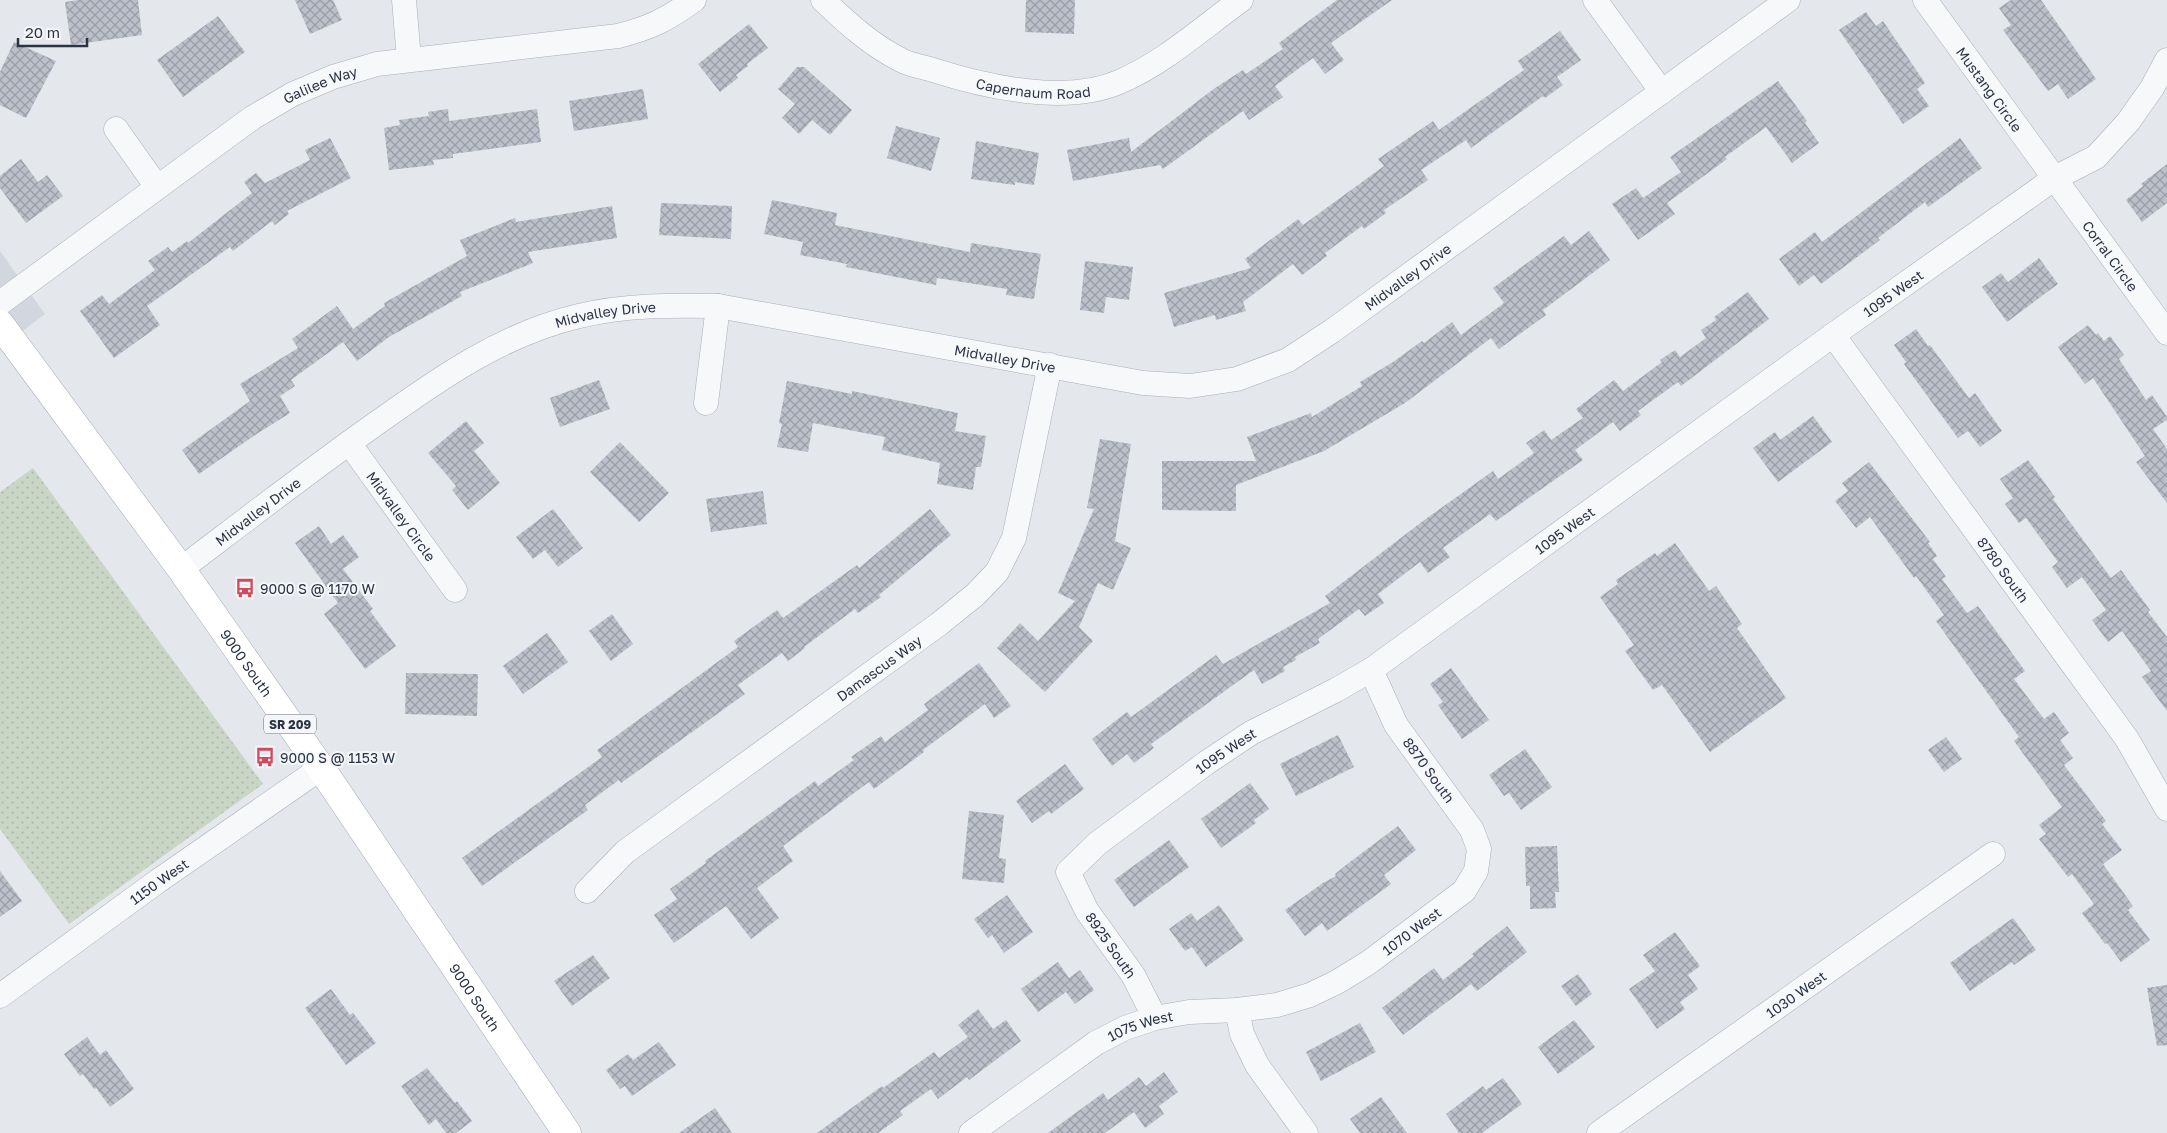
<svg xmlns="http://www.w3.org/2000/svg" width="2167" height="1133" font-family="'Golos Text',sans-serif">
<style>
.built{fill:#d2d6de}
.grass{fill:url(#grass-dots)}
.building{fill:url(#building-cross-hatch)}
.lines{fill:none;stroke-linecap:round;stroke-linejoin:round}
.minor-casing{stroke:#a9aeb7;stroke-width:25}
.major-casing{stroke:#a3abb8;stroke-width:29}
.minor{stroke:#f7f8fa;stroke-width:24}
.major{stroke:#fff;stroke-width:28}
.labels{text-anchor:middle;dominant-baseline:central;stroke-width:4;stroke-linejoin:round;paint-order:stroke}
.shield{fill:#f4f6f9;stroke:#676e7b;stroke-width:1}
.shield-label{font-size:12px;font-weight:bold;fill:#2b3445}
.street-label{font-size:14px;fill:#2b3445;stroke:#f4f6f9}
.poi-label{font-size:14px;fill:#2b3445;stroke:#f4f6f9;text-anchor:start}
</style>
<defs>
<pattern id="grass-dots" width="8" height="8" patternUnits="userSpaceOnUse" patternTransform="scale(1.25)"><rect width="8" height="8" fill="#c9d6c5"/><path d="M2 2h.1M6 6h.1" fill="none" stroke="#adb8ab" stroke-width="1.8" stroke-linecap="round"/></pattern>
<pattern id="building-cross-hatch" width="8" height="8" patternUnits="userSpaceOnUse" patternTransform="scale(1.25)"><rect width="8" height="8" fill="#bbc0ca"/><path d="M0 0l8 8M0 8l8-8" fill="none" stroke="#989da6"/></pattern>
</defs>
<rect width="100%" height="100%" fill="#e4e7ec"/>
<path class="built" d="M0,251l45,63 -45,34z"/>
<path class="grass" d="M33,468l230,316 -194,140 -69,-95v-337z"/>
<g class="building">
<path d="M78,0h60l4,35 -71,10 -6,-43z"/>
<path d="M295,0h38l9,20 -32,14z"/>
<path d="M1026,0h49l-1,34 -49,-2z"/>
<path d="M1337,0h55l-61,43 13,17 -19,14 -12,-16 -38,28 8,11 -34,23 -6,-9 -80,58 -3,-4 -87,16 -6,-31 62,-12 2,14 84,-64 28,-18 3,4 37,-25 -4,-6z"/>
<path d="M2011,0h30l55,79 -28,20 -10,-15 -10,7 -45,-61 8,-5 -12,-17z"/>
<path d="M1866,12l10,14 7,-5 42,62 -8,6 12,17 -26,18 -64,-94z"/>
<path d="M218,16l27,36 -62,45 -26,-37z"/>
<path d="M749,24l19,24 -21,16 1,2 -12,9 2,3 -18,14 -22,-28z"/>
<path d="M1560,31l21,29 -24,17 6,8 -18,13 -2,-2 -72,52 -5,-8 -45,30 7,10 -44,30 2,3 -22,16 -2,-3 -37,27 2,3 -25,19 -9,-11 -50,38 3,9 -30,9 -1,-5 -41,12 -10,-34 87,-25 -6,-9 53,-40 5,6 81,-59 -6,-7 55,-38 6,9 85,-60 -6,-9z"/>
<path d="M14,42l42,19 -30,57 -26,-13v-33z"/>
<path d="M797,67h7l48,43 -22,25 -18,-15 -13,14 -17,-16 13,-14 -17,-15z"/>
<path d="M1778,81l29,40 -2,2 14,20 -27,20 -26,-36 -41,30 2,2 -60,44 8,11 -37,26 -26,-36 24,-16 7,10 38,-26 -11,-15z"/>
<path d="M643,89l5,30 -74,12 -5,-30z"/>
<path d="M448,109l1,12 88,-12 4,33 -88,12v4l-20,2 1,5 -45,5 -5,-42 16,-3 -1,-5 30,-4 -1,-4z"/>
<path d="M896,126l44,12 -9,33 -44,-13z"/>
<path d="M330,138l21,40 -64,33 2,3 -14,11 -3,-4 -39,30 -3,-4 -83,59 13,19 -46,33 -34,-47 22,-16 7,9 46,-34 -7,-9 20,-14 4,5 15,-11 1,2 64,-50 -8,-11 12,-9 9,10 45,-23 -5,-10z"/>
<path d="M1960,138l22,30 -54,39 -3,-5 -47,36 2,2 -59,44 -7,-9 -15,11 -20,-27 36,-27 7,10z"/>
<path d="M976,141l63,12 -5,32 -19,-3v3l-44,-6z"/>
<path d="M21,159l17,23 9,-7 16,21 -37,27 -26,-35v-12z"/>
<path d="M2167,164v39l-25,19 -16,-22 17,-14 -2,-2z"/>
<path d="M772,200l65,13 -2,12 135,27 1,-9 70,11 -7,45 -28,-4 1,-6 -70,-11 -1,7 -90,-18 1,-3 -47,-9 3,-13 -39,-8z"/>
<path d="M661,203l71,3 -1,33 -72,-4z"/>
<path d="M612,206l5,32 -89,14 5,11 -73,29 2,4 -73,41 -32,24 -14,-19 -52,38 4,6 -15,10 10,17 -35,22 -56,39 -17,-24 68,-49 -10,-17 58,-36 -6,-9 45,-33 16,23 32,-23 -1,-3 83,-47 -7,-16 55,-22 1,4z"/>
<path d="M1589,231l21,29 -67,50 3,5 -47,34 -8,-11 -86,65 -81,48 -88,34v26l-74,-1v-49h94l-9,-24 64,-24 1,4 50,-31 -2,-4 33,-20 29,-21 2,2 28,-21 9,13 43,-32 -11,-15 71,-52 7,9z"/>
<path d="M2039,258l19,26 -51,38 -25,-35 19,-14 7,9z"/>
<path d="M1085,261l48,6 -4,33 -23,-3 -2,16 -24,-3z"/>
<path d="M1748,292l21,27 -88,67 -3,-4 -40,29 3,4 -21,16 -7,-9 -38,28 8,10 -87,61 -6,-7 -47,34 7,9 -22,16 -8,-11 -42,32 6,9 -19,13 -6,-7 -41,30 2,4 -25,14 1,3 -13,7 2,4 -23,13 -8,-14 -103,74 3,4 -20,15 -7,-9 -15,12 -20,-27 35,-27 4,5 85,-62 7,9 107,-61 -5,-7 98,-75 70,-50 5,8 36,-26 -8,-10 18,-13 7,10 32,-22 -7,-9 38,-29 9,11 39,-29 -2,-2 15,-10 5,7 26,-19 -5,-8 15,-10 -2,-3z"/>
<path d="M2088,325l8,10 2,-2 6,8 6,-5 14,19 -5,4 27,41 6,-5 15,22v3l-14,9 14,20v54l-31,-41 9,-6 -52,-78 -8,6 -27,-37z"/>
<path d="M1916,329l12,17 2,-1 39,53 6,-5 27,38 -22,16 -12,-16 -10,7 -54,-74 2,-2 -12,-17z"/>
<path d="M599,380l11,29 -50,18 -10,-29z"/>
<path d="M787,381l65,13v-3l106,22 -3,18 31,5 -5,31h-5l-3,23 -36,-6 3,-21 -58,-13 3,-13 -72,-14 -5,29 -31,-5 5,-23 -3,-1z"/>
<path d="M1813,416l19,26 -54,40 -25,-34 22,-16 5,8z"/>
<path d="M466,421l18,22 -10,8 26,32 -32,27 -16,-20 4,-4 -28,-33z"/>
<path d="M1100,439l31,5 -16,97 16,7 -18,42 -15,-7 -19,44 14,14 -48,51 -48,-44 23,-25 18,18 37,-40 -17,-8 36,-84 -7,-1z"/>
<path d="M620,442l49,51 -30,29 -49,-50z"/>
<path d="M2028,460l27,37 -2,2 58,79 10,-8 29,40 -2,2 19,25v74l-25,-34 9,-6 -29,-40 -14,11 -16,-22 14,-10 -24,-33 -15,11 -15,-21 6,-5 -32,-44 -7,5 -14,-19 8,-6 -13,-19z"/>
<path d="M1869,462l61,80 -2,1 9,13 -4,3 13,18 -4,2 25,34 11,-7 47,65 -11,8 30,40 10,-7 15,21 -9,7 13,18 -9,7 42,56 -4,3 20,26 -19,14 30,42 -5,4 22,30 -29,22 -14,-19 -2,1 -23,-31 12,-9 -22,-30 -4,3 -29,-38 7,-5 -7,-9 23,-18 -48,-66 5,-4 -83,-116 8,-6 -28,-39 -2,2 -44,-61 -14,11 -21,-27 13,-10 -6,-8z"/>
<path d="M763,491l4,33 -56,8 -5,-33z"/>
<path d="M553,509l30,39 -25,19 -13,-17 -12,9 -17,-22z"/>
<path d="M930,509l21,26 -72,60 2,2 -23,16 -3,-4 -51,38 1,1 -17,13 -6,-8 -44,32 7,9 -124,89 -2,-3 -34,25 3,5 -106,76 -20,-28 140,-101 -5,-7 141,-103 -4,-6 43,-31 6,8 74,-53 2,3z"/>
<path d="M319,526l12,18 12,-9 16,22 -16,12 30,40 -3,2 26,35 -31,23 -41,-55 14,-11 -43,-60z"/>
<path d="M1675,543l34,48 7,-5 26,38 -5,4 49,70 -76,54 -48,-67 -9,5 -28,-39 9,-6 -34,-48 18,-13 -2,-4 39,-27 2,3z"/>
<path d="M612,614l21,30 -22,17 -22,-30z"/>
<path d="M547,633l21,29 -45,32 -20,-28z"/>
<path d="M979,663l32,43 -17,12 -9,-14 -62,46 1,2 -50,37 -5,-7 -86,64 10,15 -36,27 22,30 -28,21 -25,-33 -52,37 -20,-28 23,-16 -7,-10 36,-26 -1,-2 110,-80 3,5 36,-26 -3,-3 30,-21 4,6 43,-32 -4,-6z"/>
<path d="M1451,668l38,52 -27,19 -24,-34 5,-3 -13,-18z"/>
<path d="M406,673l72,1 -1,42 -72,-2z"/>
<path d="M1338,735l16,32 -58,29 -16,-32z"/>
<path d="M1946,737l16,22 -18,13 -16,-22z"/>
<path d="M1525,749l27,38 -31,23 -12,-17 -5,3 -15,-21z"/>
<path d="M1065,764l19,25 -33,25 -2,-3 -17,12 -16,-22z"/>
<path d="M1250,783l19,26 -15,11 2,3 -35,25 -20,-29z"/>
<path d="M969,811l35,4 -5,43 7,1 -2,24 -42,-4z"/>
<path d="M1398,826l18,24 -32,25 7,9 -64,47 -5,-8 -17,13 -20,-26 38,-27 13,-7 -1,-2 11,-9z"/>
<path d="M1169,840l20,27 -55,40 -20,-27z"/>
<path d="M1557,846l2,46h-4l1,16 -26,1v-23h-4l-1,-39z"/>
<path d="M0,871l22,30 -22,16z"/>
<path d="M1007,895l26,37 -29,21 -12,-18 -4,3 -14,-19z"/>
<path d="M1219,905l25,35 -38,27 -14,-20 -7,4 -16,-22 22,-16 6,8z"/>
<path d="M2013,918l23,32 -22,15 -2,-3 -42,29 -20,-28z"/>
<path d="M1507,926l20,26 -50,39 -6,-7 -68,51 -21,-27 52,-40 9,12 31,-24 -2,-2z"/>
<path d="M1675,932l25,34 -12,9 10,14 -18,13 5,7 -28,20 -28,-40 26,-18 -12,-16z"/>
<path d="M593,955l17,23 -38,28 -18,-25z"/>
<path d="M1058,962l11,16 11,-8 14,20 -19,14 -9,-12 -28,20 -17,-23z"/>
<path d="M1578,974l14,20 -16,12 -15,-20z"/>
<path d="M2167,985v60l-10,1 -10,-58z"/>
<path d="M331,989l19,26 3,-2 23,30 -30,22 -41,-57z"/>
<path d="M978,1009l15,20 13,-9 15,21 -52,39 -2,-3 -29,22 -7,-10 -31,22 3,4 -25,18h-61l65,-47 1,2 51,-36 5,6 29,-21 -10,-12z"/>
<path d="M1574,1020l21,27 -37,27 -20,-27z"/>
<path d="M1360,1023l16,29 -55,29 -15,-29z"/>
<path d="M87,1037l13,18 6,-5 28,39 -24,18 -14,-19 -2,1 -11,-15 -3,2 -16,-22z"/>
<path d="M659,1042l17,23 -44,31 -7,-10 -5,3 -14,-19 22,-16 5,6z"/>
<path d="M427,1068l28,35 2,-2 15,20 -16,12h-10l-10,-14 -7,6 -28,-39z"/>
<path d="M1164,1072l14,20 -19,14 5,8 -19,14 -11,-16 -29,21h-57l55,-40 5,7 31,-23 7,9z"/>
<path d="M1503,1078l19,26 -40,29h-23l-13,-19 37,-28 3,4z"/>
<path d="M1381,1097l26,36h-47l-10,-14z"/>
<path d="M715,1108l17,25h-53z"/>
</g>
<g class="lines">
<defs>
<g id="minor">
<path d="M404,0l5,59"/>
<path id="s1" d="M823,0c24,23 48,45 78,60 9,5 22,7 32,10 53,17 133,35 186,12 45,-19 83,-54 122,-82"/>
<path d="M1595,0l67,92"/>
<path id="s2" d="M1925,0l242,333"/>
<path d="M116,129l41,58"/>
<path id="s3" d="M0,303l252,-185 41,-24 40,-17 44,-13 241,-28c32,-8 50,-17 76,-36"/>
<path id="s4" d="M1833,335l294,404 40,70"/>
<path d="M706,403l12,-97"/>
<path id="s5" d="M349,443l106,147"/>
<path id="s6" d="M181,569c62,-47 123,-94 186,-139 66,-47 131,-95 212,-114 46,-11 92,-11 139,-10l425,77 47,3 47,-7 51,-19 44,-29 456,-331"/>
<path id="s7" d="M587,891l38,-39 314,-228 36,-29 22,-23 17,-34 36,-173"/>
<path id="s8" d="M0,996l158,-115 163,-113"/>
<path d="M1237,1010l5,24 15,31 49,68"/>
<path id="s9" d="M1155,1018l-22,-43 -46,-64 -19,-39 30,-29 108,-80 45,-30 85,-43 35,-20 462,-335 222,-157 41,-21 32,-35 24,-34 15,-28"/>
<path id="s10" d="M971,1133l125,-90 29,-15 30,-10 34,-6 48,-2 40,-5 33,-10 27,-13 31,-19 96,-72 12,-20 3,-22 -7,-19 -76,-105 -25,-55"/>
<path id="s11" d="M1599,1133l394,-279"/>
</g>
<g id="major">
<path id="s12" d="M0,324l181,245 140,199 246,365"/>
</g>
</defs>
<use href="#minor" class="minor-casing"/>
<use href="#major" class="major-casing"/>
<use href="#minor" class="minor"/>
<use href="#major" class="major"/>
</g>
<defs>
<symbol id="bus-bare" viewBox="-9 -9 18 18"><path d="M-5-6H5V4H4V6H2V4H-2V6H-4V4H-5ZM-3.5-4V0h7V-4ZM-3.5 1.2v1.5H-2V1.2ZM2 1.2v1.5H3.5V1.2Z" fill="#d1495b" stroke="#f4f6f9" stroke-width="2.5" paint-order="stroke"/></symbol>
</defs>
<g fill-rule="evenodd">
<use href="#bus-bare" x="231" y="574" width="28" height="28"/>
<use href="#bus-bare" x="251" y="743" width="28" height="28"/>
</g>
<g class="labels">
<rect class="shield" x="264" y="714.5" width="52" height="19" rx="4"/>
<g class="shield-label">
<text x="290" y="724">SR 209</text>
</g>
<g class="street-label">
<text stroke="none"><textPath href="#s1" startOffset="235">Capernaum Road</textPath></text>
<text stroke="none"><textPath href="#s3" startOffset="389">Galilee Way</textPath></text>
<text stroke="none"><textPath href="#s2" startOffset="110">Mustang Circle</textPath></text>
<text stroke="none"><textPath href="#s2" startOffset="316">Corral Circle</textPath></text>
<text stroke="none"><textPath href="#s6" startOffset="1341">Midvalley Drive</textPath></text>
<text stroke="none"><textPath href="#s9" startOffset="1180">1095 West</textPath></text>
<text stroke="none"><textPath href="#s6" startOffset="501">Midvalley Drive</textPath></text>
<text stroke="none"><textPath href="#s6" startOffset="906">Midvalley Drive</textPath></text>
<text stroke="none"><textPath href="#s6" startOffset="96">Midvalley Drive</textPath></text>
<text stroke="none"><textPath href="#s5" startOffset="90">Midvalley Circle</textPath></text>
<text stroke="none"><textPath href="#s9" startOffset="775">1095 West</textPath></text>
<text stroke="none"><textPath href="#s4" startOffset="290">8780 South</textPath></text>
<text stroke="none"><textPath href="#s12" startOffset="419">9000 South</textPath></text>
<text stroke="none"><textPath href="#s7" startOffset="368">Damascus Way</textPath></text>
<text stroke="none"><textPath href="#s9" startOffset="370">1095 West</textPath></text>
<text transform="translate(1429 770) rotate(54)">8870 South</text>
<text stroke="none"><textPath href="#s8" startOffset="196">1150 West</textPath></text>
<text stroke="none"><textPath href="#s10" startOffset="496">1070 West</textPath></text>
<text transform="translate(1111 945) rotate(55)">8925 South</text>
<text stroke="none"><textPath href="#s11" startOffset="241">1030 West</textPath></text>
<text stroke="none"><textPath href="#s12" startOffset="824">9000 South</textPath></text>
<text stroke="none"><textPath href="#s10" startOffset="202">1075 West</textPath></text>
</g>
<g class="poi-label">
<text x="260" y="588">9000 S @ 1170 W</text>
<text x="280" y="757">9000 S @ 1153 W</text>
</g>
</g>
<path d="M18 38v8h69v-8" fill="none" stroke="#2b3445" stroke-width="2.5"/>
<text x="25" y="38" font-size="15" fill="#2b3445" stroke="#f4f6f9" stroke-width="4" paint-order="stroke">20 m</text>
</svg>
